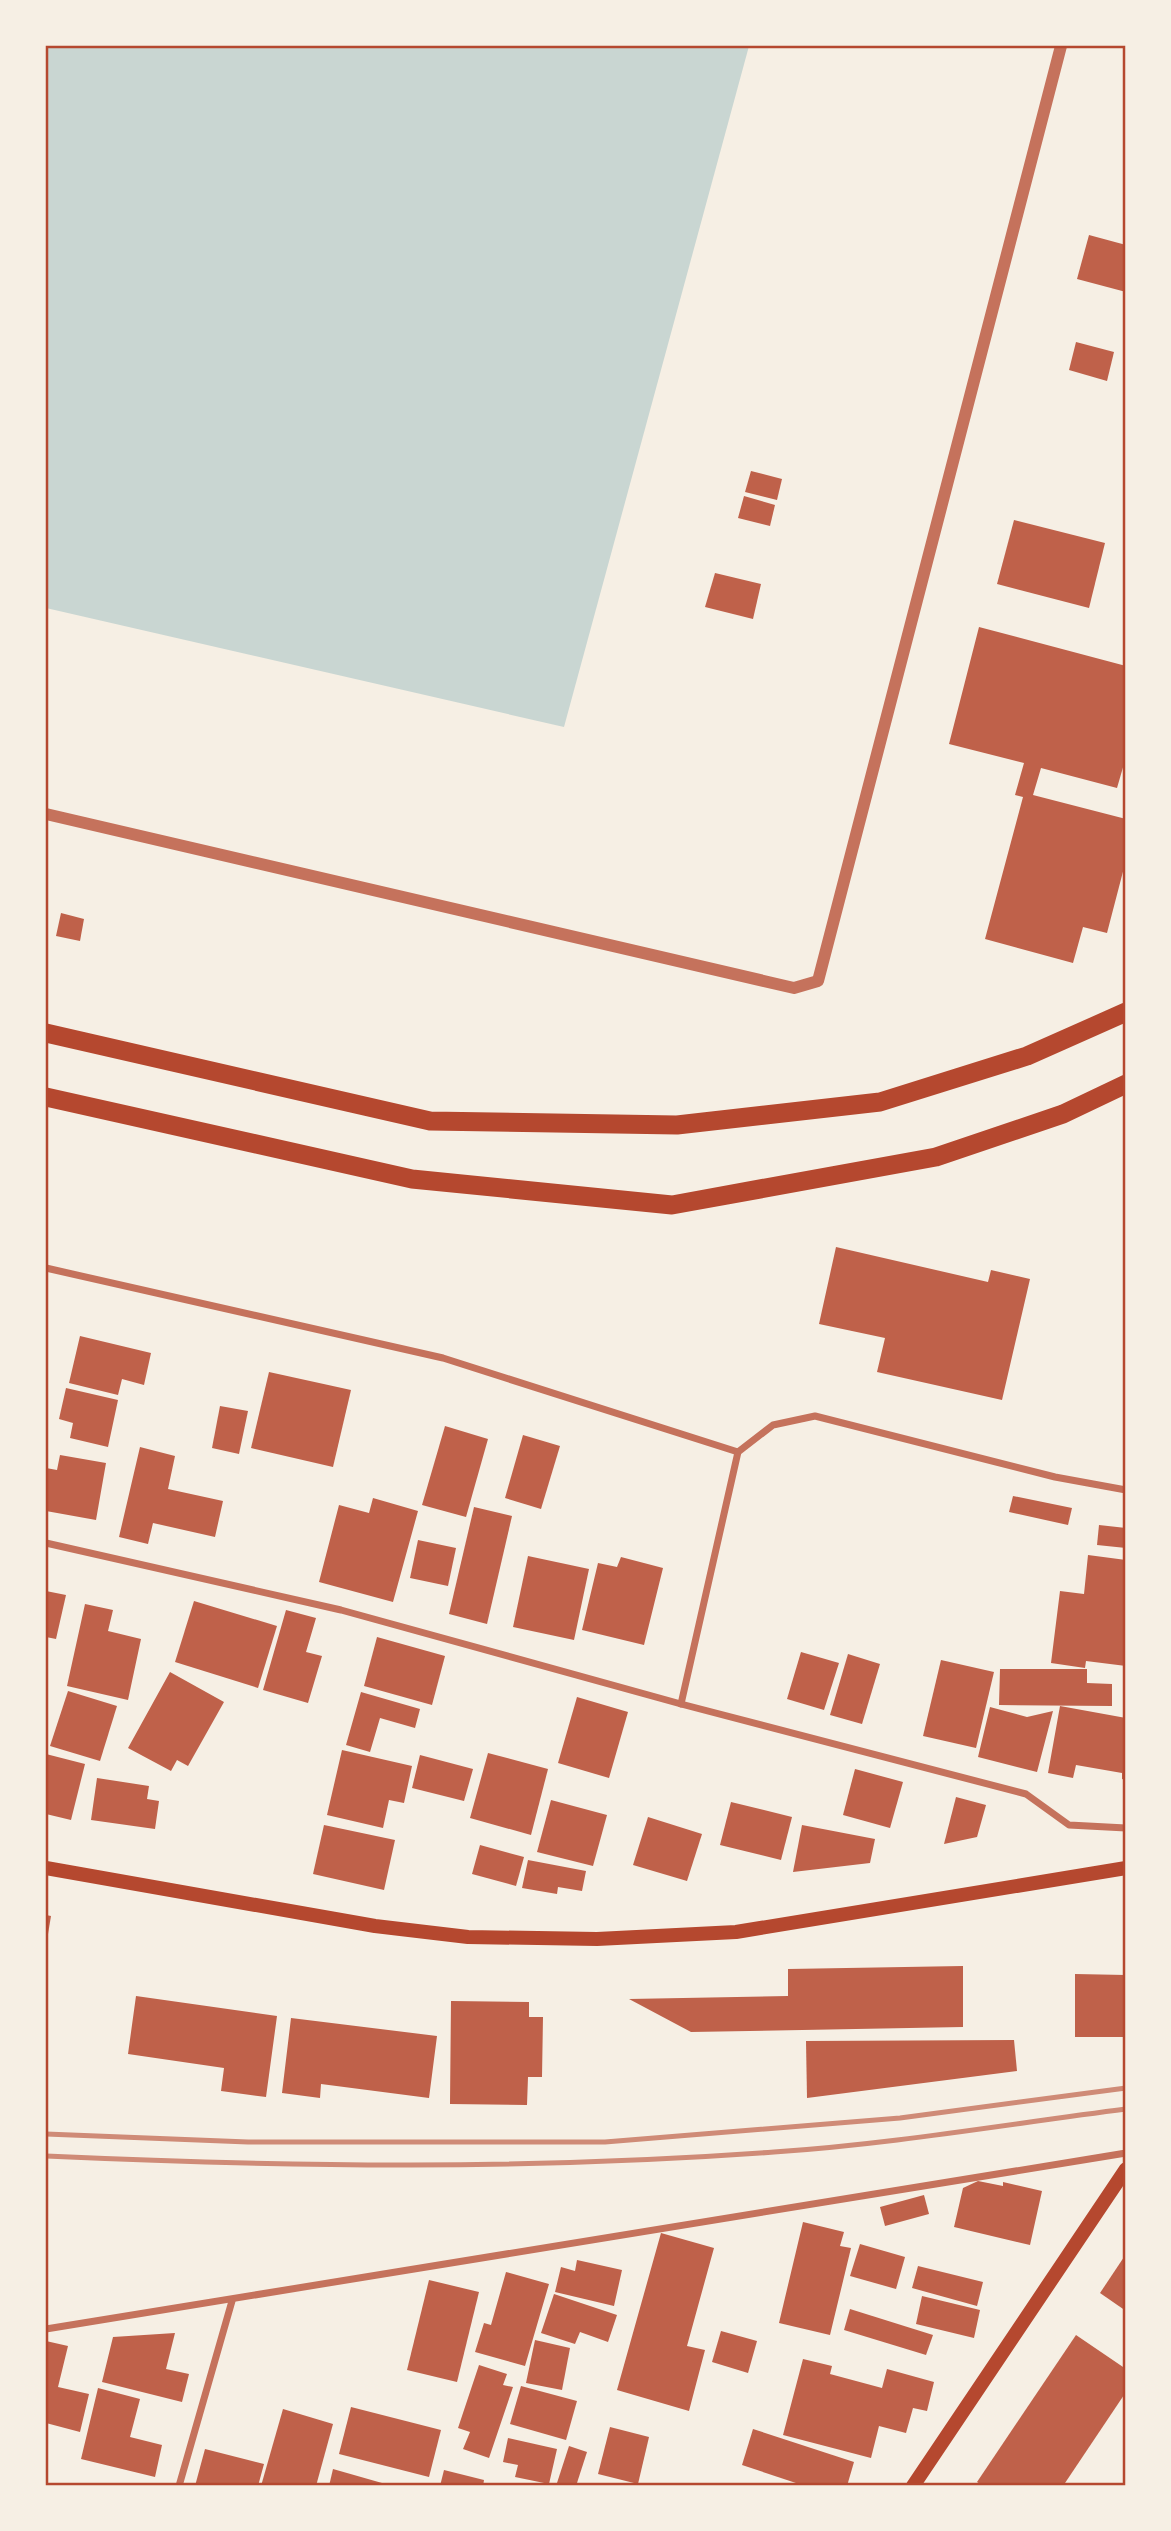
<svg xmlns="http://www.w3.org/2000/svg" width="1171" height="2531" font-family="'Source Sans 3',sans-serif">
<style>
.water{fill:#c9d6d2}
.building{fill:#bf614a}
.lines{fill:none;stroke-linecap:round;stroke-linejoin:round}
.minor{stroke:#c5725c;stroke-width:7}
.tertiary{stroke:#c5725c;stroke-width:12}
.secondary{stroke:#b5482f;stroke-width:14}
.trunk{stroke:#b5482f;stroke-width:19}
.rail{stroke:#cf8b77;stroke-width:5}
.neatline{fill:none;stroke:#b5482f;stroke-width:2.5}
</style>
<rect width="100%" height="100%" fill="#f6efe4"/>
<path class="water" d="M46,46h703l-185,681 -518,-119z"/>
<g class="building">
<path d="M1089,235l37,10v47l-49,-13z"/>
<path d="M1076,342l38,10 -7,29 -38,-11z"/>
<path d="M751,471l31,8 -5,21 -32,-8z"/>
<path d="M744,496l31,9 -5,21 -32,-8z"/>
<path d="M1014,520l91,23 -16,65 -92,-24z"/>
<path d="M715,573l46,11 -8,35 -48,-12z"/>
<path d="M979,627l147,39v91l-9,31 -76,-20 -8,27 93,24v41l-19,73 -24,-6 -10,36 -88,-24 38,-142 -8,-2 9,-32 -75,-19z"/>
<path d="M61,913l23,6 -4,22 -24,-5z"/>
<path d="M836,1247l152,35 3,-12 39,9 -28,121 -125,-28 8,-34 -66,-14z"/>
<path d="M80,1336l71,17 -7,32 -22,-6 -4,16 -49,-12z"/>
<path d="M269,1372l82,18 -18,77 -82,-19z"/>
<path d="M66,1388l52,12 -10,47 -38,-9 3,-15 -14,-4z"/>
<path d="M220,1406l28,5 -9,43 -27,-6z"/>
<path d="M445,1426l43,13 -22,78 -44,-12z"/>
<path d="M523,1435l37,11 -19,63 -36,-11z"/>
<path d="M140,1447l35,9 -7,33 55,12 -8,36 -62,-14 -5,21 -29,-7z"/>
<path d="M60,1455l46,8 -10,57 -50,-9v-43l11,2z"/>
<path d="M1013,1496l59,12 -4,17 -59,-13z"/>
<path d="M373,1498l45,13 -25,91 -74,-20 20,-77 30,8z"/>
<path d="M474,1507l38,9 -25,108 -38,-10z"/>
<path d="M1099,1525l27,3v20l-29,-3z"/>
<path d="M418,1540l38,8 -8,38 -38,-8z"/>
<path d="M1088,1555l38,5v106l-40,-5 -1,7 -34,-5 9,-72 24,3z"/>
<path d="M528,1556l61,13 -15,71 -61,-13z"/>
<path d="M621,1557l42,11 -19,77 -62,-15 16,-67 19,4z"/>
<path d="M46,1591l20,4 -10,44 -10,-2z"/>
<path d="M194,1601l83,25 -19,62 -83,-26z"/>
<path d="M85,1604l28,6 -5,21 33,8 -13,61 -61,-14z"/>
<path d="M286,1610l30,8 -10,34 16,4 -14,47 -45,-13z"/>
<path d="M377,1637l68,19 -13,49 -68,-19z"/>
<path d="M801,1652l38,11 -15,47 -37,-11z"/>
<path d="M848,1654l32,10 -18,60 -32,-9z"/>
<path d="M941,1660l53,12 -18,76 -53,-12z"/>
<path d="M1000,1669h87v14l25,1v22l-113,-1z"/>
<path d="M170,1672l54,30 -36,64 -11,-6 -6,11 -43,-23z"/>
<path d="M68,1691l49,15 -17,55 -50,-15z"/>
<path d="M361,1692l59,17 -5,19 -35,-10 -10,34 -24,-7z"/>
<path d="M577,1697l51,15 -19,66 -51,-15z"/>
<path d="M1060,1706l66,12v62l-4,-1v-6l-46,-8 -3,13 -25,-5z"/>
<path d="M990,1707l37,10 26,-6 -16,61 -59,-15z"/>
<path d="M342,1750l70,16 -8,37 -15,-3 -6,28 -56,-13z"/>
<path d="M488,1753l60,16 -17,66 -61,-17z"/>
<path d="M46,1754l39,10 -14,56 -25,-6z"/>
<path d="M420,1755l53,14 -9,32 -52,-13z"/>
<path d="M855,1769l48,13 -13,46 -47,-13z"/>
<path d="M97,1778l52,8 -2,13 12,2 -4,28 -64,-9z"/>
<path d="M956,1797l30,8 -9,32 -33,7z"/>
<path d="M551,1800l56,15 -14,51 -56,-14z"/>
<path d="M731,1802l61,15 -11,43 -61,-15z"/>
<path d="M648,1817l54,17 -15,47 -54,-16z"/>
<path d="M324,1825l71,15 -11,50 -71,-16z"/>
<path d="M802,1825l73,14 -5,24 -77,9z"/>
<path d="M480,1845l44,12 -8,29 -44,-12z"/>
<path d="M528,1860l58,11 -4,20 -24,-4 -1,7 -35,-6z"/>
<path d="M46,1915l5,1 -4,24h-1z"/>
<path d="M963,1966v61l-272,5 -62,-33 159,-3v-27z"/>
<path d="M1075,1974l51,1v62h-51z"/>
<path d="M136,1996l141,20 -11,81 -45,-6 3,-23 -96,-14z"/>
<path d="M451,2001l78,1v15h14l-1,60h-14l-1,28 -77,-1z"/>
<path d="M291,2018l146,18 -8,62 -108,-14 -1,14 -38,-5z"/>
<path d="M1014,2040l3,31 -210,27 -1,-57z"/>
<path d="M978,2181l25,5v-4l39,9 -12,54 -76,-18 9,-39z"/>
<path d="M924,2195l5,19 -44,12 -5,-19z"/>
<path d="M803,2222l41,10 -4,14 11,2 -21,87 -51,-12z"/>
<path d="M661,2233l53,15 -27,98 18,4 -16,61 -72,-21z"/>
<path d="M860,2244l45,13 -9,32 -46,-13z"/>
<path d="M1126,2254v57l-26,-18z"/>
<path d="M577,2260l45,10 -8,36 -59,-14 6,-25 14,4z"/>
<path d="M918,2266l65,16 -6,24 -65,-18z"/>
<path d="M506,2272l43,12 -24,82 -50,-14 9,-29 7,2z"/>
<path d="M429,2280l50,12 -22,90 -50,-12z"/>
<path d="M554,2294l63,21 -9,27 -28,-10 -5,12 -34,-11z"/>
<path d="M922,2296l58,14 -6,28 -58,-14z"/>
<path d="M850,2309l83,26 -7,20 -82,-25z"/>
<path d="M721,2331l36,10 -9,32 -36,-11z"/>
<path d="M175,2333l-9,36 23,5 -7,28 -80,-20 11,-45z"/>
<path d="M1076,2335l50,34v23l-63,94h-80l-6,-4z"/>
<path d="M535,2340l35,8 -8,42 -36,-7z"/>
<path d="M46,2341l22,5 -10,41 31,7 -9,38 -34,-9z"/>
<path d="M803,2359l29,7 -2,8 52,14 5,-19 47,13 -7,29 -14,-3 -7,25 -27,-7 -8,32 -88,-23z"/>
<path d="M479,2365l28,9 -4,11 10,2 -24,71 -26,-9 7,-17 -12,-4z"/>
<path d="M521,2386l56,15 -11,39 -56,-16z"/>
<path d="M98,2388l42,11 -10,38 32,8 -7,32 -74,-18z"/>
<path d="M351,2407l90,23 -12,47 -90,-23z"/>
<path d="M283,2409l50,15 -17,62h-55z"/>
<path d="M610,2427l39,10 -11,47 -40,-10z"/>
<path d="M753,2429l101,33 -7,24h-42l-63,-21z"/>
<path d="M508,2438l49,11 -8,35 -34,-7 3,-12 -15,-3z"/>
<path d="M569,2446l18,6 -11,34h-20z"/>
<path d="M205,2449l59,15 -6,22h-63z"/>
<path d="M333,2469l56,16v1h-60z"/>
<path d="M444,2470l40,10 -1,6h-43z"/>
</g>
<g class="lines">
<g class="minor">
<path d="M46,1268l397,90 295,94"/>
<path d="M46,1543l295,67 340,94 345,90 43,31 57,3"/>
<path d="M681,1704l57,-252 35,-27 42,-9 240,61 71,13"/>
<path d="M46,2329l1080,-176"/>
<path d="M179,2486l53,-185"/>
</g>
<path class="tertiary" d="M46,814l748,174 24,-7 243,-935"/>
<g class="secondary">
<path d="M46,1868l329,58 93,11 129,2 139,-7 390,-64"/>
<path d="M913,2486l213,-317"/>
</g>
<g class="trunk">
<path d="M46,1033l384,88 247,4 203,-23 147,-46 99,-44"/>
<path d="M46,1097l366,82 260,26 264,-48 127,-43 63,-30"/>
</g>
<g class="rail">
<path d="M46,2134l202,8h357l295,-24 226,-30"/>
<path d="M46,2156c243,11 485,14 728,-4 118,-8 234,-28 352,-43"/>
</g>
</g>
<rect width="1171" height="2531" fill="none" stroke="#f6efe4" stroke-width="94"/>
<rect x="47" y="47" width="1077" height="2437" class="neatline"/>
</svg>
